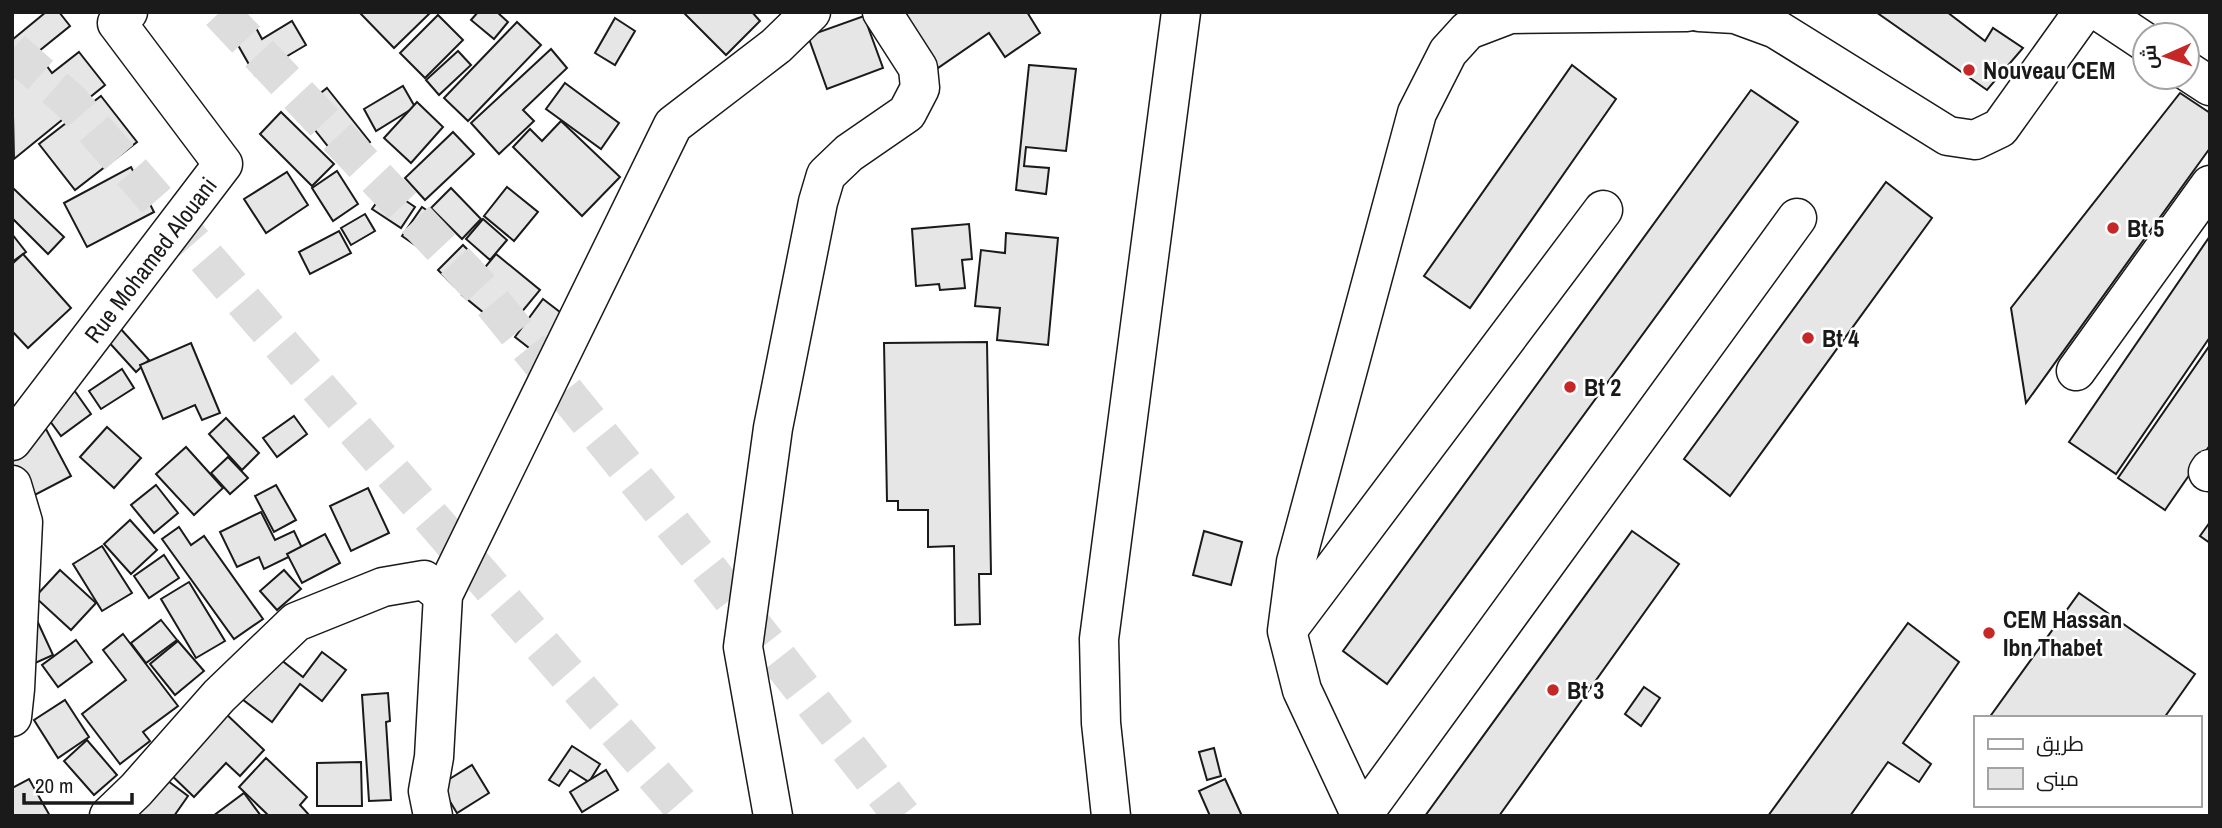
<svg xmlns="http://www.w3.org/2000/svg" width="2222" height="828" font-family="'Archivo Narrow',Cairo,sans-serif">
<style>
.building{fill:#e6e6e6;stroke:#1a1a1a;stroke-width:2}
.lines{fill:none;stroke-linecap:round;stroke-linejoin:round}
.highway-tunnel{stroke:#ddd;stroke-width:38;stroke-dasharray:38 19;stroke-linecap:butt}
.minor-casing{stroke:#1a1a1a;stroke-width:41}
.minor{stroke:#fff;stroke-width:38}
.poi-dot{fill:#c62828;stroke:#fff;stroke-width:2.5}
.labels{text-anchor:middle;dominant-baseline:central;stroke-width:5;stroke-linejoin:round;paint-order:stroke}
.poi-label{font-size:24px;font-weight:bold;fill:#1a1a1a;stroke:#fff;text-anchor:start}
.street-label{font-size:24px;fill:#1a1a1a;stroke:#fff}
</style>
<rect width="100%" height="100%" fill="#fff"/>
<g class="building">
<path d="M46,12h13l11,14 -57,46 -1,-32z"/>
<path d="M359,12h70l1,1 -36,35z"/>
<path d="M478,12h19l11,10 -14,17 -23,-19z"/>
<path d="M685,12h67l8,9 -34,34 -42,-42z"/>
<path d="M895,12h132l13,21 -35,24 -16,-24 -54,37z"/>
<path d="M1876,12h71l38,29 8,-13 30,20 -36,42z"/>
<path d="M438,15l25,25 -38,38 -25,-25z"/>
<path d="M864,16l19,52 -56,21 -19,-53z"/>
<path d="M615,18l20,13 -20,34 -20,-12z"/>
<path d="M292,21l14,24 -51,30 -21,-37 21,-12 7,13z"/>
<path d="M517,22l24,23 -73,76 -24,-23z"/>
<path d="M551,49l16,19 -44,42 11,11 -35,33 -28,-31z"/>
<path d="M458,51l13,14 -32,30 -13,-15z"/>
<path d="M79,52l26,33 -91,74 -2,-86 5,5 24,-20 11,15z"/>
<path d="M1029,65l47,4 -10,82 -40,-4 -2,19 25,2 -3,26 -30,-4z"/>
<path d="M1572,65l44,34 -146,209 -46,-32z"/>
<path d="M565,83l54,40 -18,26 -55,-40z"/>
<path d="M403,86l12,21 -39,24 -12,-22z"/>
<path d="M327,88l43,54 -28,22 -43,-54z"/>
<path d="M1751,90l47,32 -411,562 -44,-33z"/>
<path d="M2180,93l30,20v35l-184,255 -15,-95z"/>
<path d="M101,96l36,46 -62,48 -36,-46z"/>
<path d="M417,102l26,25 -32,36 -27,-25z"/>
<path d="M281,112l53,52 -22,22 -52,-52z"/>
<path d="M561,121l59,56 -38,39 -69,-69 17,-18 12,12z"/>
<path d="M453,132l21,22 -49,46 -20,-22z"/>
<path d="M131,167l23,45 -67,35 -23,-44z"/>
<path d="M337,171l21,33 -25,17 -21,-33z"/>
<path d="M287,172l21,33 -42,28 -22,-34z"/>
<path d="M1886,182l46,36 -202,278 -46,-37z"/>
<path d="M507,187l31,25 -24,29 -30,-25z"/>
<path d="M387,188l28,19 -14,21 -29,-19z"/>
<path d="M451,188l30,31 -19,20 -31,-31z"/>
<path d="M14,189l50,48 -16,17 -36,-36v-27z"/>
<path d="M422,207l18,12 -19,30 -19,-13z"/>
<path d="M365,214l10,17 -24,14 -10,-17z"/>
<path d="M483,219l24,21 -17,20 -24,-21z"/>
<path d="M969,224l3,35 -10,1 3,28 -25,2 -1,-6 -23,2 -4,-57z"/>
<path d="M339,231l12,22 -41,21 -11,-22z"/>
<path d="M1006,233l52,5 -10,107 -51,-5 3,-32 -25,-2 6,-56 24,3z"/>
<path d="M12,234l14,18 -14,10z"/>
<path d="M2210,236v101l-94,137 -47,-32z"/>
<path d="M463,245l16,16 -25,25 -16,-16z"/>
<path d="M23,254l48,54 -43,40 -16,-17v-67z"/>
<path d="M496,254l44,36 -34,41 -44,-36z"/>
<path d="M543,299l26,20 -27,39 -27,-21z"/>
<path d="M119,327l30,33 -13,12 -30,-33z"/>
<path d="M987,342l4,232h-12l1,50 -25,1 -1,-79 -26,1v-37h-30v-9h-11l-3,-158z"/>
<path d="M191,343l29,70 -18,7 -7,-15 -32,14 -23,-54z"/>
<path d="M2210,345v100l-45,65 -47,-32z"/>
<path d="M122,369l12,19 -33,21 -12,-18z"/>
<path d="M67,380l24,34 -30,22 -25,-34z"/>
<path d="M38,414l33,62 -42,22 -17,-32v-39z"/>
<path d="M294,416l13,18 -30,23 -14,-19z"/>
<path d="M226,418l33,35 -17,17 -33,-36z"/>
<path d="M107,427l34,31 -27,30 -34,-31z"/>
<path d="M186,447l37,41 -29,27 -38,-41z"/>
<path d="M228,457l20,21 -18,16 -19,-21z"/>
<path d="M156,485l22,28 -24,20 -23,-28z"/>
<path d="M276,485l20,35 -22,12 -19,-36z"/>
<path d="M368,488l21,45 -38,18 -21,-45z"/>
<path d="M261,512l14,28 19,-9 9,19 -39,19 -5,-12 -22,10 -17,-35z"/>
<path d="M130,520l27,30 -26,24 -27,-30z"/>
<path d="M2210,522v21l-10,-7z"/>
<path d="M179,527l12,18 13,-9 59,83 -29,20 -72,-100z"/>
<path d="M1204,531l38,11 -11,43 -38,-10z"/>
<path d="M1632,531l47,33 -180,252h-74z"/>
<path d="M325,534l15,29 -38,20 -15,-29z"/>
<path d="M102,546l30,47 -30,18 -29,-47z"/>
<path d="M164,555l15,23 -30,20 -15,-22z"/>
<path d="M60,570l36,33 -25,27 -36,-33z"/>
<path d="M284,570l17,19 -24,21 -17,-19z"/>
<path d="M189,582l36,59 -29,17 -35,-59z"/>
<path d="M2079,593l116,81 -31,44h-175z"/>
<path d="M34,614l19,41 -20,9z"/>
<path d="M161,620l16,20 -31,23 -15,-20z"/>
<path d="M1908,623l51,39 -56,81 28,21 -12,18 -31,-20 -38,54h-82z"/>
<path d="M123,634l55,72 -35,26 7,9 -30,23 -38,-50 44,-34 -23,-30z"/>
<path d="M76,640l16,22 -34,25 -16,-22z"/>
<path d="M178,641l26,30 -29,24 -25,-31z"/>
<path d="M322,652l24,18 -24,31 -22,-17 -28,38 -30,-23 34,-43 27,21z"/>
<path d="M1644,687l16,11 -19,28 -16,-12z"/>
<path d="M388,693l2,28 -4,1 5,78 -22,1 -7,-106z"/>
<path d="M65,700l24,37 -31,21 -24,-38z"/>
<path d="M223,711l41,39 -24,26 -14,-13 -32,34 -28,-27z"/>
<path d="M87,740l30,35 -23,20 -30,-34z"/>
<path d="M572,746l28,18 -11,18 -19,-12 -11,16 -10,-6z"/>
<path d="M1214,748l7,28 -14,4 -8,-28z"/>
<path d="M266,758l41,39 -7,8 10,11h-41l-30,-29z"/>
<path d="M361,762l1,44h-45v-43z"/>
<path d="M472,765l17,28 -32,20 -17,-28z"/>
<path d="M606,770l12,20 -36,22 -12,-20z"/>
<path d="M160,775l28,21 -14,20h-37l-5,-4z"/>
<path d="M29,779l21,37h-38v-28z"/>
<path d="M1225,779l17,37h-32l-11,-25z"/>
<path d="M244,793l17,23h-48z"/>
</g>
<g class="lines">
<g class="highway-tunnel">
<path d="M220,12l264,280 219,270 199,254"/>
<path d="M12,50l59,52 619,714"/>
</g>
<defs>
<g id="minor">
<path d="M1699,12l36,2 41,15 172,107 27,4 25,-12 83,-116"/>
<path d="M2100,12l45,30"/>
<path d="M2187,71l23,15"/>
<path d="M2076,371l134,-186"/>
<path id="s1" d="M12,441l211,-277 -106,-141 11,-11"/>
<path d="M2208,472l2,-3"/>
<path d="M12,485l11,37 -8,167 -3,28"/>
<path d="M1289,628l314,-418"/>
<path d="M109,816l27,-26 83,-94 77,-74 87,-35 41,-7 19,15"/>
<path d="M433,816l-5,-25 6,-34 9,-162 230,-470 103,-79 35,-34"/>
<path d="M773,816l-30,-169 30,-219 45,-226 8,-27 23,-22 58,-40 13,-25 -2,-20 -36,-56"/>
<path d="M1111,816l-10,-93 -2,-84 82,-627"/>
<path d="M1361,816l-59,-126 -15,-59 9,-69 121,-449 31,-61 20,-22 42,-16 177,-2"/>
<path d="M1362,816l435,-598"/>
</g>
</defs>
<use href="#minor" class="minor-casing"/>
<use href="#minor" class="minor"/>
</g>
<g class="poi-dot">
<circle cx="1969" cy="70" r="7"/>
<circle cx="2113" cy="228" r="7"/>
<circle cx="1808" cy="338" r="7"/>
<circle cx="1570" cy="387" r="7"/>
<circle cx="1989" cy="633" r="7"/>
<circle cx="1553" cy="690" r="7"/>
</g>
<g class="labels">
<g class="poi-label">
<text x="1983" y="70">Nouveau CEM</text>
<text x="2127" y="228">Bt 5</text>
<text x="1822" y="338">Bt 4</text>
<text x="1584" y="387">Bt 2</text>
<text x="2003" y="619">CEM Hassan<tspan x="2003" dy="28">Ibn Thabet</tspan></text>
<text x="1567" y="690">Bt 3</text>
</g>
<g class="street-label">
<text stroke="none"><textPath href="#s1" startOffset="228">Rue Mohamed Alouani</textPath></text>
</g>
</g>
<rect width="2222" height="828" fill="none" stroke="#1a1a1a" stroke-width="28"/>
<rect x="1974" y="716" width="228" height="91" fill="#ffffff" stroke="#a3a3a3" stroke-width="2"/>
<rect x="1988" y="739" width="35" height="10" fill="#ffffff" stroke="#a3a3a3" stroke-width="2"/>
<text x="2036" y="751" font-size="21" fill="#1a1a1a">طريق</text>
<rect x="1988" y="768" width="35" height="21" fill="#e6e6e6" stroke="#a3a3a3" stroke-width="2"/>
<text x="2036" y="786" font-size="21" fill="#1a1a1a">مبنى</text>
<g transform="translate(2166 56) rotate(267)"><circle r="33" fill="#ffffff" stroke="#a3a3a3" stroke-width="2"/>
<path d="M0-5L12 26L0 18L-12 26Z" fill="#c62828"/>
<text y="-10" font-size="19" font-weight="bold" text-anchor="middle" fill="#1a1a1a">ش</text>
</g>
<path d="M24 793v10h108v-10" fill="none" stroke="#1a1a1a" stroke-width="3.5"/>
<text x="35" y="793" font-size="21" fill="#1a1a1a" stroke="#ffffff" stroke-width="5" paint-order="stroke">20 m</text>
</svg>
